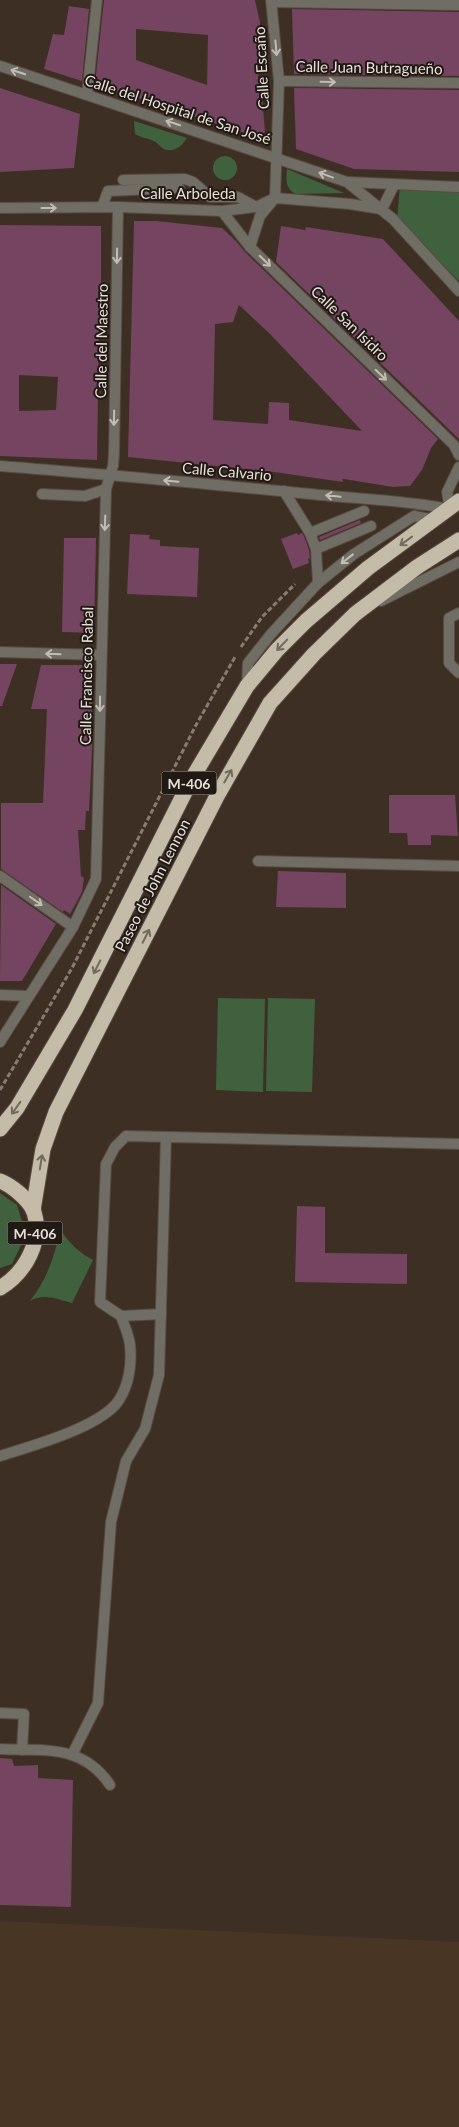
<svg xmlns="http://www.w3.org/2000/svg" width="459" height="2127" font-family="Lato,sans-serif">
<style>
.built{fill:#483524}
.green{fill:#3f613e}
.building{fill:#744460;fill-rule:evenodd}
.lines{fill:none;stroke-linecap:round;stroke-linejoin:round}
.lane-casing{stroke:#594b40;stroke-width:12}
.street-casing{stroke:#594b40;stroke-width:12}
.highway-casing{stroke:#594b40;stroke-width:17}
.path{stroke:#887c72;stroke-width:3;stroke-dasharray:5 2.5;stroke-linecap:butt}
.lane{stroke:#706d65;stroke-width:10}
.street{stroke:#706d65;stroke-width:10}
.highway{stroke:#c4bca8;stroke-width:15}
.oneway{stroke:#c3bcb4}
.oneway2{stroke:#726a5e}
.labels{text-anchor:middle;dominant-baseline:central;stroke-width:4;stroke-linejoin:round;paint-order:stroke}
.shield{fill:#201914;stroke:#aba39c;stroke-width:1}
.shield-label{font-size:14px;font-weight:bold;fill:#e7ded6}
.street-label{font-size:15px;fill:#e7ded6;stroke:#201914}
</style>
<rect width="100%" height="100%" fill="#3e2f24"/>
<path class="built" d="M0,1921l459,21v185h-459z"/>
<g class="green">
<path d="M134,121l53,17c-5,8 -13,15 -23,11 -4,-2 -6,-6 -10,-8 -6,-3 -13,-3 -19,-7z"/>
<circle cx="225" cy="168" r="12"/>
<path d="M287,169l57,24 -49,1c-10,-7 -9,-14 -8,-25z"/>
<path d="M400,185l59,4v92l-62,-60z"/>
<path d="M218,998l47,1 -2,93 -47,-2z"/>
<path d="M268,998l47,1 -3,93 -46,-1z"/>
<path d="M0,1193l17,12 9,30 -14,29 -12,4z"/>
<path d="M60,1229c9,14 18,23 33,31l-21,43c-15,-4 -28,-10 -42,-2 17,-22 25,-45 30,-72z"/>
</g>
<g class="building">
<path d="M104,0h151l5,22 -2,60 3,1 4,49 -8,5 -162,-53zM136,29l72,6 -1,50 -71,-25z"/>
<path d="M69,6l20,3 -7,72 -38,-12 9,-35 11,1z"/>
<path d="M292,9l167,3v64l-165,-2z"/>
<path d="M0,88l80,26 -6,54 -74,4z"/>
<path d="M294,88l165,2v82l-105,-3 -58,-20z"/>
<path d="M134,221h22l66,7 14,13 9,11 193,187 -7,9 -9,22 -12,16 -17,1 -49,-8h-2l1,3 -76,-11 -139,-14zM239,305l32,30 91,96 -73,-11v-17l-20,-1 -1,22 -55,-4 2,-96 18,-2z"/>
<path d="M0,225l101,1v97h-2l-2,137 -97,-4zM19,375l39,2 -2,33 -37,1z"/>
<path d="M281,226l24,4 1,-3 77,12 76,82v118l-183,-177z"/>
<path d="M360,520l1,3 -41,17 -1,-3z"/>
<path d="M297,533l1,2 4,-2 2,3 5,14 1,8 -2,1 1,4 -16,6 -12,-30z"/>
<path d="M130,534l20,1 -1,4 11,1v6l39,2 -2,49 -70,-3z"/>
<path d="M64,538h32l-2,95 -32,-1z"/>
<path d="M0,664h17l-15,42h-2z"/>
<path d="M41,665h51v85l-3,61h-3l-1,19h-7l3,46 3,2 -2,14 -12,22 -6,-4 -1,2 -62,-43v-66h42l4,-94h-16z"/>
<path d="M389,795h66l3,41 -27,-1v10h-23l-1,-12h-18z"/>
<path d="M278,871l68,2v35l-70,-1z"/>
<path d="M1,885l55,39 -34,57h-22z"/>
<path d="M297,1206l28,1v46l82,1v30l-112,-2z"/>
<path d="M0,1758l12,1 2,7 24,-1v13l35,2 -2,127 -71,-2z"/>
</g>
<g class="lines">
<defs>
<g id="lane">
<path d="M123,180l62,-1 8,3 17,15h28l18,10"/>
<path d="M102,207l6,-16 71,-3"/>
<path d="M284,491l26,42 6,16 2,34"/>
<path d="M42,494l43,2 21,-7"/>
<path d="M310,533l54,-22"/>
<path d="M316,549l55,-23"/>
<path d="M381,601l78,-39"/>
<path d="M459,613l-10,5v45l10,10"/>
<path d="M247,686l1,-23 23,-29 47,-51 36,-29 60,-38 21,4"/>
<path d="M258,861l201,5"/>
<path d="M161,1314l-40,2 -21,-14 6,-138 9,-17 11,-11 333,8"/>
<path d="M0,1456c31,-10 102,-29 119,-56 10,-15 13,-37 11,-55 -1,-10 -6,-20 -9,-29"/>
<path d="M0,1713l24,1 -2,36"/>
<path d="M0,1749c44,2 83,-5 110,36"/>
<path d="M72,1755l26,-52 13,-181 15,-61 19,-32 14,-54 7,-238"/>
</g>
<g id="street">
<path d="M272,2l187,3"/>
<path d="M0,66l347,116 46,37 66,72"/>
<path d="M279,81l180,2"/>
<path d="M87,95l10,-95"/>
<path d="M348,182l111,5"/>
<path d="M0,208l118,-1 104,4 34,-4 19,-9 75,6 31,5"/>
<path d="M382,209l12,-24"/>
<path d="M222,211l28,36 204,198 5,10"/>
<path d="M250,247l10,-31 15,-18 4,-117 -8,-81"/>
<path d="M0,466c104,8 207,18 311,28 46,5 93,6 139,15l-3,-17 12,-25"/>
<path d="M0,652l101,3"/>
<path d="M0,876l73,51"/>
<path d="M0,995l28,1"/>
<path d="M0,1042l73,-115 23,-48 10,-390 7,-23 1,-12 4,-247"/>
</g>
<g id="highway">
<path d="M0,1129l17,-21 58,-98 115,-228 57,-96 30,-36 29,-29 62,-53 91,-67"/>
<path d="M0,1181c11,4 30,19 34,31 9,29 -9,61 -34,76"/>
<path d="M33,1210l10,-61 13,-37 161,-316 53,-93 44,-49 41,-40 62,-47 42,-27"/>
</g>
</defs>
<use href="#lane" class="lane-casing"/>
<use href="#street" class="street-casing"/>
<use href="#highway" class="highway-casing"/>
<g class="path">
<path d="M241,647l21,-30 33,-33"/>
<path d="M0,1090l72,-122 124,-243 39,-68"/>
</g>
<use href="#lane" class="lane"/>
<use href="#street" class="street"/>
<use href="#highway" class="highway"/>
</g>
<defs><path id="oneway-shaft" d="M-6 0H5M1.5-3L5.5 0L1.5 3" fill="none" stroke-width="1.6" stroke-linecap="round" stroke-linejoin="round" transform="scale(1.25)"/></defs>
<g class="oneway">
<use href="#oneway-shaft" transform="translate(276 48) rotate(85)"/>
<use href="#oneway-shaft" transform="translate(18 72) rotate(-162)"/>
<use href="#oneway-shaft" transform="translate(328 82) rotate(1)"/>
<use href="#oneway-shaft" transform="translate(173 123) rotate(-162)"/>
<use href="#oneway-shaft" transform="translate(326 175) rotate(-160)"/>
<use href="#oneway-shaft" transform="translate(49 208)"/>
<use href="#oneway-shaft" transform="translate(117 256) rotate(91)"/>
<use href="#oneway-shaft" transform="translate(265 261) rotate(44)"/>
<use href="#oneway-shaft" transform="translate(381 375) rotate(44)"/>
<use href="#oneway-shaft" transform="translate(114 418) rotate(91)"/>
<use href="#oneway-shaft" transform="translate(171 481) rotate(-175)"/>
<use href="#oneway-shaft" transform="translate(333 496) rotate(-174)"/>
<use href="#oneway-shaft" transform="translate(105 523) rotate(92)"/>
<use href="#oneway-shaft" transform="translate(347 559) rotate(142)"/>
<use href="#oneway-shaft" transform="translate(53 654) rotate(-178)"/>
<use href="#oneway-shaft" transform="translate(100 704) rotate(91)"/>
<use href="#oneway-shaft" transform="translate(36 901) rotate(35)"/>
</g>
<g class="oneway2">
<use href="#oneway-shaft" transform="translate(406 541) rotate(144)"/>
<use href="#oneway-shaft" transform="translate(282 645) rotate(134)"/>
<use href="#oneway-shaft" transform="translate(228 776) rotate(-60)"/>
<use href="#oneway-shaft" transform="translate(146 936) rotate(-63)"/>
<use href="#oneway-shaft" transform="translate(97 967) rotate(117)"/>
<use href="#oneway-shaft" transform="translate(16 1108) rotate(125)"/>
<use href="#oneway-shaft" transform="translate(41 1162) rotate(-81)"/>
</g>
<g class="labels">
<g class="shield">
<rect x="161.5" y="771.5" width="55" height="23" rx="4"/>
<rect x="7.5" y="1221.5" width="55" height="23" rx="4"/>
</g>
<g class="shield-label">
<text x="189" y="783">M-406</text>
<text x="35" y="1233">M-406</text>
</g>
<g class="street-label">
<text transform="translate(369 67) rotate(1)">Calle Juan Butragueño</text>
<text transform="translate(261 68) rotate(-93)">Calle Escaño</text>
<text transform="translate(178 109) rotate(18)">Calle del Hospital de San José</text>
<text x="188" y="193">Calle Arboleda</text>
<text transform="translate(350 323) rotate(44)">Calle San Isidro</text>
<text transform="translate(101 341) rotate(-89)">Calle del Maestro</text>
<text transform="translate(227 471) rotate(5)">Calle Calvario</text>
<text transform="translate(86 676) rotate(-89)">Calle Francisco Rabal</text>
<text transform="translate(152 885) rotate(-63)">Paseo de John Lennon</text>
</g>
</g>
</svg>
